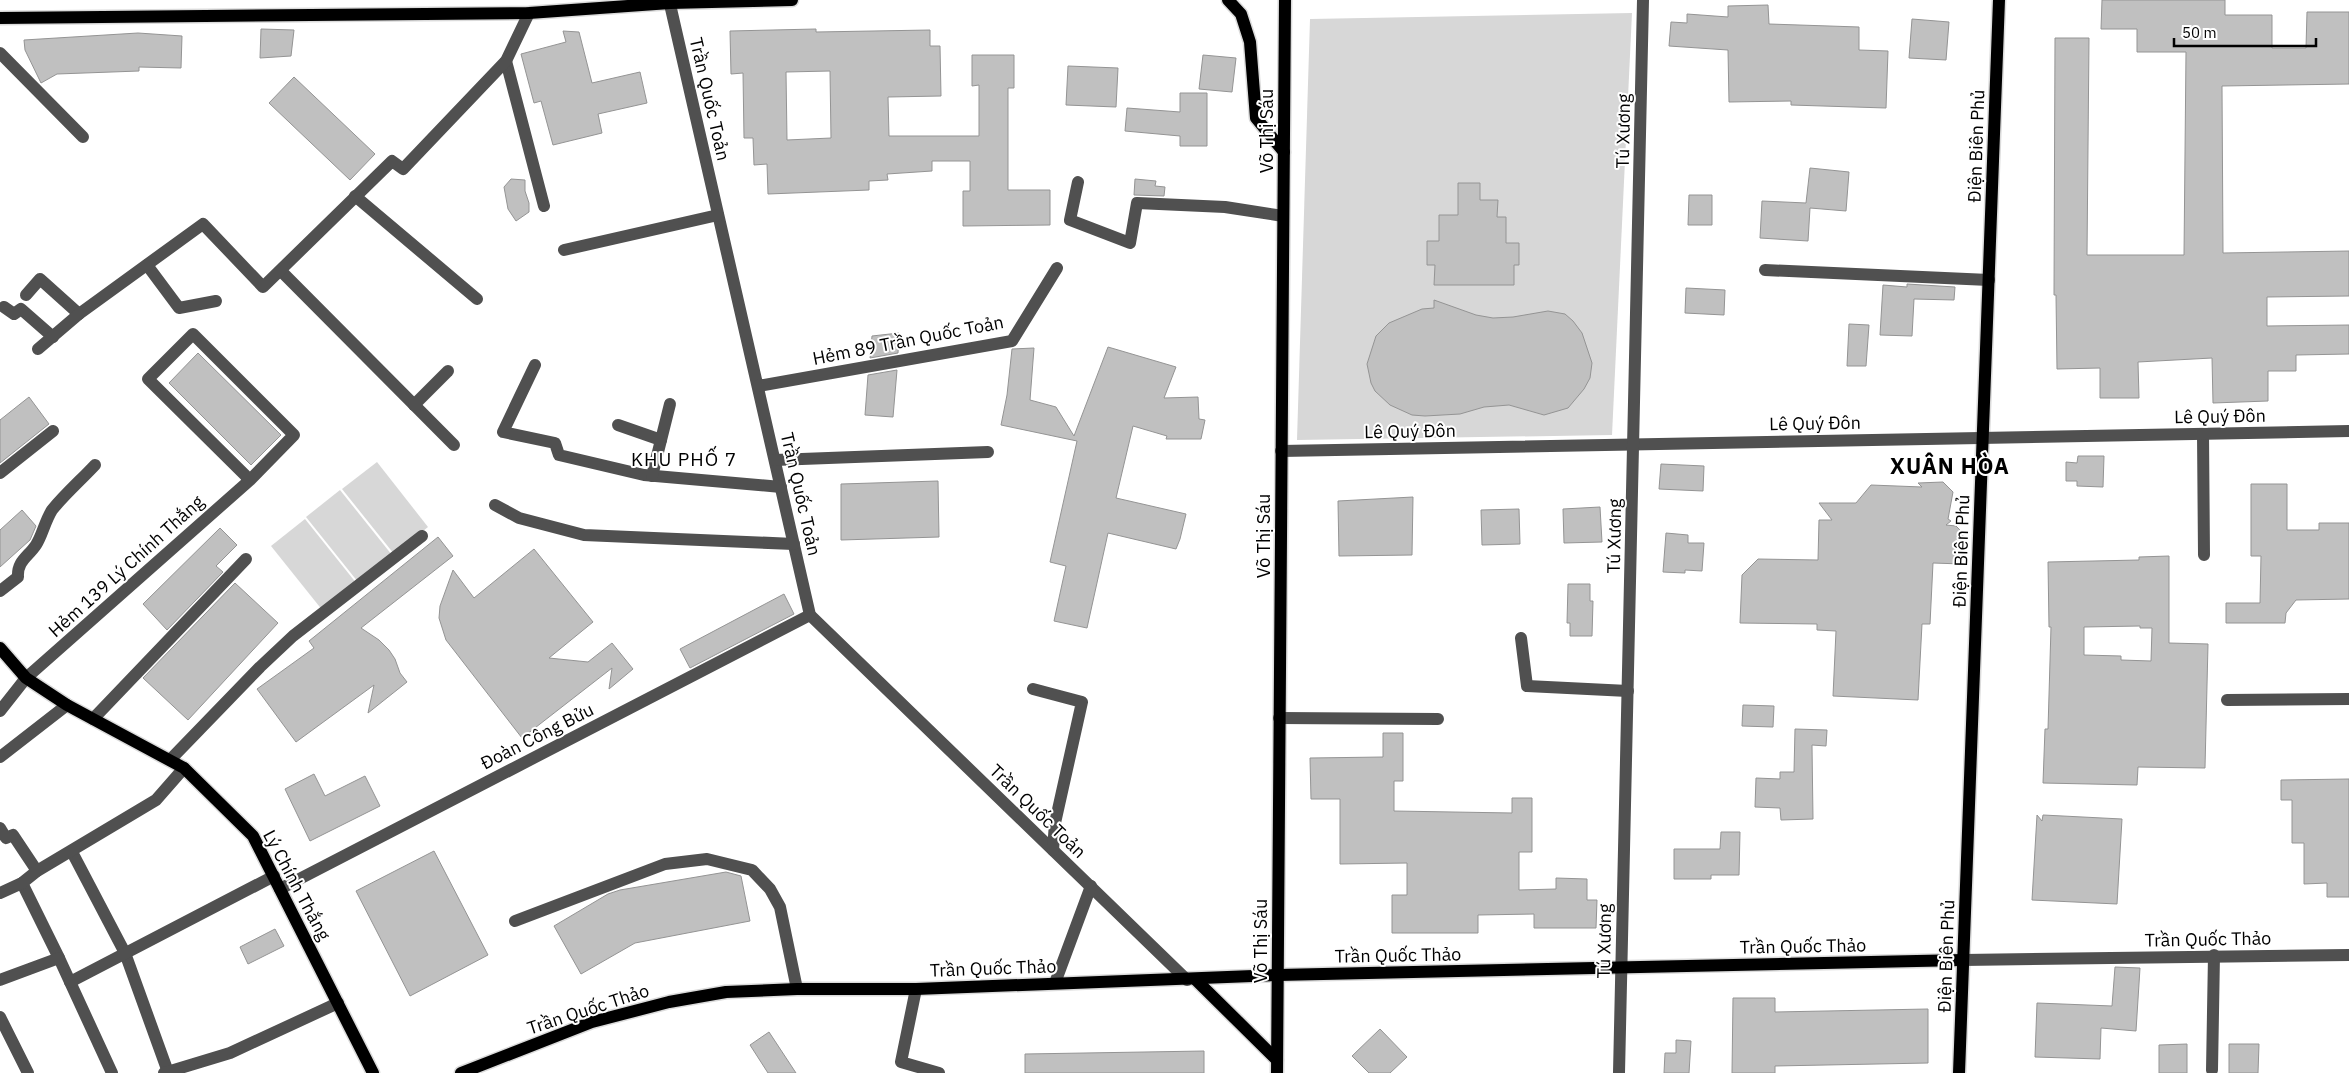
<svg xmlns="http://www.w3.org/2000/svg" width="2349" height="1073" font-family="'IBM Plex Sans',sans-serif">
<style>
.green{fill:#d7d7d7}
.building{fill:#c0c0c0;stroke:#949494;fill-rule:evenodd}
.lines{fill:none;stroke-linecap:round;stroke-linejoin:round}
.major-casing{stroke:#dbdbdb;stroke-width:15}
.minor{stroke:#505050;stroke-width:12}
.major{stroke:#000;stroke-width:12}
.labels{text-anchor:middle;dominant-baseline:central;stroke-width:4;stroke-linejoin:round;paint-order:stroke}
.street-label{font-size:18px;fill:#000;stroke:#fff}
.neighbourhood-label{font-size:19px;letter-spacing:1px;fill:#000;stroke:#fff}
.district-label{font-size:22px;font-weight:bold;letter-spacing:1px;fill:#000;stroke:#fff}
</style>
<rect width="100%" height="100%" fill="#fff"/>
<g class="green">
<path d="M1632,13l-20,422 -315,5 13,-421z"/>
<path d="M377,462l51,65 -34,27 -52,-65z"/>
<path d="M340,490l52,65 -34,27 -52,-65z"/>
<path d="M305,519l52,65 -34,27 -52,-65z"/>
</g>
<g class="building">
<path d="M2102,0h123v15h47v33h34l1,-36h42v72l-127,2 1,167 126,-2v45l-82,1v29l82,-1v29l-53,1v16h-28v30l-55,2 -1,-45 -74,4 1,36h-39v-30l-43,1 -1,-74h-2l1,-257h34l-2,217h97l2,-203h-49v-23h-36z"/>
<path d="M1768,5l1,19 90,3v23l29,1 -2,57 -95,-3v-4l-62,1 -1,-52 -59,-4 2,-24 16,1v-9l41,3v-11z"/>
<path d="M1912,19l37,3 -3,38 -37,-2z"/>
<path d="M261,29l33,1 -3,26 -31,2z"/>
<path d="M816,29v3l114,-2v16h10l1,50 -53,1 1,39h90v-51l-7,1v-31h42v33h-6v102h42v35l-87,1v-35h7v-30h-38v10l-45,3 1,6 -19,1v9l-101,4 -1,-30 -13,1 -1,-27h-9l-1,-65 -12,1 -1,-43zM830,71l1,67 -44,2 -1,-68z"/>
<path d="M563,31l16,1 13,51 48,-11 7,31 -49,11 4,19 -49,12 -12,-44 -7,2 -13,-49 45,-12z"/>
<path d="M138,33l44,3 -1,32 -42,-1v4l-82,3 -16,9 -16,-33 -1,-10z"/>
<path d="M1203,55l33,3 -4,34 -33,-3z"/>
<path d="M1068,66l50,2 -2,39 -50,-2z"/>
<path d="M294,77l81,77 -25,26 -81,-77z"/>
<path d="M1180,93h27v53h-27v-10l-55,-5 2,-23 53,4z"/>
<path d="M1810,168l39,4 -3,39 -36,-3 -2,33 -48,-3 2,-37 44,2z"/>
<path d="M511,179l14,1v11l4,12v9l-13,9 -8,-12 -4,-22z"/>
<path d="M1135,179l21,2 -1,5 10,1 -1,9 -30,-1z"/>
<path d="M1458,183h22v17h18l-1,17h9v26h13v22h-5v20h-80l1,-20h-8v-24h12v-26h19z"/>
<path d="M1689,195h23v30h-24z"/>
<path d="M1907,284l48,3 -1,13 -40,-1 -2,37 -32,-1 3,-50 24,2z"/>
<path d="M1686,288l39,2 -1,25 -39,-2z"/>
<path d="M1434,300l42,15 17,3 20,-1 35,-6 17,3 8,7 9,12 10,30 -2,15 -6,11 -16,19 -24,7 -35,-10 -25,2 -24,7 -35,2 -13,-1 -22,-10 -15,-14 -4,-8 -4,-19 9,-28 13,-13 33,-14 12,-1z"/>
<path d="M1849,324l20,1 -3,41h-19z"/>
<path d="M899,333l-1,20 -28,5 2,-22z"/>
<path d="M1108,347l68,20 -12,31 34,-1 1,22 6,1 -4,19h-35l1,-3 -34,-10 -17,72 70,16 -6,25 -4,10 -68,-16 -21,95 -33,-7 12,-55 -16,-4 27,-121 -76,-16 6,-30 5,-46 22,-1 -4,52 26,7 18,29z"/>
<path d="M198,353l83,82 -30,30 -82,-82z"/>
<path d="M897,370l-4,47 -28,-2 3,-40z"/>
<path d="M29,397l20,27 -49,39v-43z"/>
<path d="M2078,456h26l-1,31 -26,-1v-5h-11v-19l11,1z"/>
<path d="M1661,464l43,2 -1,25 -44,-2z"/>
<path d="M938,481l1,56 -98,3v-56z"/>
<path d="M1943,482l10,10 -5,27 3,2 -5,4 10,1 7,7 -1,31 -29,-1 -3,61h-8l-4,76 -85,-4 3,-65 -19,-1v-6l-77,-1 2,-48 16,-16 60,1 1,-40h13l-13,-17h37l15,-18 51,2 -4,-4z"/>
<path d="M2251,484h36v46h32v-7h30v76l-53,1 -10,13 -1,10h-59v-20h34l1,-47h-10z"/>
<path d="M1413,497l-1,58 -73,1 -1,-55z"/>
<path d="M1600,507l2,35 -38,1 -1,-34z"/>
<path d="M1519,509l1,35 -38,1 -1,-35z"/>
<path d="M22,510l14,16 -6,14 -30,27v-37z"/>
<path d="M220,528l17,17 -21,21 7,6 -56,58 -24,-26z"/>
<path d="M1666,533l22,2v8h16l-2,28 -17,-1v3l-22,-1z"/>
<path d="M438,537l15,19 -92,72 18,12 10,10 6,9 5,14 7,9 -39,31 6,-28 -78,57 -39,-53 57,-41 -5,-7z"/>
<path d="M534,549l59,73 -44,36 39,4 24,-19 21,26 -24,20 3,-21 -90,70 -76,-98 -7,-22 1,-12 13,-36 21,28z"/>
<path d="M2169,556v87l39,1 -3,124 -67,-1 -1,18 -94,-2 2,-54h3l3,-102h-2l-1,-65 91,-2v-3zM2140,626v2h12l-1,33 -30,-1v-4l-37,-1v-28z"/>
<path d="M235,583l43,40 -90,97 -45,-42z"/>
<path d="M1568,584h22v17h3l-1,35h-22v-13h-3z"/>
<path d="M784,594l10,20 -104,54 -10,-19z"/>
<path d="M1743,705l31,1 -1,21 -31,-1z"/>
<path d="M1795,729l32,1 -1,16 -14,-1 1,74 -32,1 -1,-12 -25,-1 1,-29 24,1v-7h14z"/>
<path d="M1383,733h20v48h-9v30l118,2v-15h20v54h-13v38l37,-1v-11l31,1v21h10l-1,28h-62v-14l-56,1v18h-86v-38h15v-32l-67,1v-65h-29l-1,-41 73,-1z"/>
<path d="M314,774l11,22 40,-20 15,30 -70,35 -25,-52z"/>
<path d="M2349,779v118h-22v-14l-23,1v-41h-12v-43h-11v-20z"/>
<path d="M2037,815l5,6 1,-6 79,4 -5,85 -85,-4z"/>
<path d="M1721,832h19l-1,43h-28v4h-37v-30h46z"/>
<path d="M434,851l54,104 -78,41 -54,-105z"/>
<path d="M726,872l15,4 9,45 -115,22 -54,31 -27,-48 54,-32 12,-4z"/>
<path d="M275,929l9,17 -36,18 -8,-17z"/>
<path d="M2115,967l25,1 -4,63 -35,-3 -1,31 -65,-2 2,-54 75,3z"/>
<path d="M1733,998h42v14l153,-3v54l-153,3v7h-43z"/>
<path d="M1380,1029l27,28 -17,16h-21l-17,-17z"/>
<path d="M769,1032l27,41h-28l-18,-28z"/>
<path d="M1676,1040l15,1 -2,32h-25l1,-20h11z"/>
<path d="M2187,1044v29h-28v-28z"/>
<path d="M2229,1044h30l-1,29h-29z"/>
<path d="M1204,1051v22h-179v-19z"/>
</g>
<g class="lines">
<defs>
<g id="major">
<path d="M1228,0l13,14 9,28 6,76 28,34"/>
<path d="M0,18l529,-5 141,-10 122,-3"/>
<path d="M0,648l26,30 41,27 117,63 69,68 120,237"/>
<path d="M1195,979l82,81"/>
<path d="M461,1073l131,-51 77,-20 57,-10 71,-3h119l362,-14 685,-15"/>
<path d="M1277,1073l8,-1073"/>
<path d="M1959,1073l40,-1073"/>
</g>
</defs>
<use href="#major" class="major-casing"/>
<g class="minor">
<path d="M669,0l141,615 377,365"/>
<path d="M0,53l83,84"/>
<path d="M506,61l38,145"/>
<path d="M1078,182l-8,38 60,23 7,-40 88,4 58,9"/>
<path d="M355,196l122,103"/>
<path d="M564,250l154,-35"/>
<path d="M147,265l32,43 37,-7"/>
<path d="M1765,270l224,10"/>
<path d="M281,271l173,174"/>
<path d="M26,295l14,-16 39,35"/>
<path d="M4,307l10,7 7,-5 32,28"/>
<path d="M38,349l41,-35 124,-90 60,63 129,-126 11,8 103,-108 23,-48"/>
<path d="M535,365l-32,67 52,11 4,12 85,20 137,12"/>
<path d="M758,386l254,-45 45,-73"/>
<path d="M414,405l34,-34"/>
<path d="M618,425l43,15"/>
<path d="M2203,434l1,121"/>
<path d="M1281,451l1068,-20"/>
<path d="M775,460l213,-8"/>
<path d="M0,473l53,-42"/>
<path d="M652,476l18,-72"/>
<path d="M495,505l24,13 65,17 210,9"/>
<path d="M0,591l18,-14c-1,-16 10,-20 18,-32 6,-9 9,-24 16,-35 13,-16 29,-30 43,-45"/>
<path d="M1521,638l6,48 101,5"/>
<path d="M1033,689l49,13 -27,121 -2,27"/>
<path d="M2227,700l122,-1"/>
<path d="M0,711l26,-33 224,-198 44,-45 -101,-101 -45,45 102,101"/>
<path d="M1279,718l159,1"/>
<path d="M93,719l153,-160"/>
<path d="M0,757l67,-52"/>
<path d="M170,760l90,-93 33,-31 129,-100"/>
<path d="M0,828l6,10 7,-3 24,36"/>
<path d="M72,852l53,101 43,119"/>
<path d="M22,883l37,75 53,115"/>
<path d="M280,889l530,-274"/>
<path d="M0,893l22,-10 15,-12 119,-71 28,-32"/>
<path d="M515,921l150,-57 42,-5 45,11 18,19 10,18 17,82"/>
<path d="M1963,960l386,-5"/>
<path d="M0,980l59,-22"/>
<path d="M70,982l204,-106"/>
<path d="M1055,983l36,-97"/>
<path d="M916,989l-15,73 38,11"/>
<path d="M0,1017l28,56"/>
<path d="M2212,1070l2,-115"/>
<path d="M164,1073l66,-20 108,-50"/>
<path d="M1619,1073l24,-1073"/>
</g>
<use href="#major" class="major"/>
</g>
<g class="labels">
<g class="street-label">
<text transform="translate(710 99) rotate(77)">Trần Quốc Toản</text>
<text transform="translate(1266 131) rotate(-90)">Võ Thị Sáu</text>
<text transform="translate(1623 131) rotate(-89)">Tú Xương</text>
<text transform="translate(1976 146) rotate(-88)">Điện Biên Phủ</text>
<text transform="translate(908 340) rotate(-11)">Hẻm 89 Trần Quốc Toản</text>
<text transform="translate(2220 416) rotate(-1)">Lê Quý Đôn</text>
<text transform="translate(1815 423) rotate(-1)">Lê Quý Đôn</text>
<text transform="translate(1410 431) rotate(-1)">Lê Quý Đôn</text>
<text transform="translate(801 494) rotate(77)">Trần Quốc Toản</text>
<text transform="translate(1263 536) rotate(-90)">Võ Thị Sáu</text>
<text transform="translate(1614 536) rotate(-89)">Tú Xương</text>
<text transform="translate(1961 551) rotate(-88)">Điện Biên Phủ</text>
<text transform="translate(126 566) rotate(-42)">Hẻm 139 Lý Chính Thắng</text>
<text transform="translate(537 736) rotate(-27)">Đoàn Công Bửu</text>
<text transform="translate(1038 811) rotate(44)">Trần Quốc Toản</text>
<text transform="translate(297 885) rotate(62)">Lý Chính Thắng</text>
<text transform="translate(2208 939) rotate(-1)">Trần Quốc Thảo</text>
<text transform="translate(1260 941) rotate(-90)">Võ Thị Sáu</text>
<text transform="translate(1604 941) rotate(-89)">Tú Xương</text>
<text transform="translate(1803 946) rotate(-1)">Trần Quốc Thảo</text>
<text transform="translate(1398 955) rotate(-1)">Trần Quốc Thảo</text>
<text transform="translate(1946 956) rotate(-88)">Điện Biên Phủ</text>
<text transform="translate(993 968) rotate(-2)">Trần Quốc Thảo</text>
<text transform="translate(588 1009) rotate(-18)">Trần Quốc Thảo</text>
</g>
<g class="neighbourhood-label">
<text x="684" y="459">KHU PHỐ 7</text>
</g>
<g class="district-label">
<text x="1950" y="465">XUÂN HÒA</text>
</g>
</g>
<path d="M2174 38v8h142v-8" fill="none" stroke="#000000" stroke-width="2.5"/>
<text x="2182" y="38" font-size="15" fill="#000000" stroke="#ffffff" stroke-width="4" paint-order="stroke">50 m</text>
</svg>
